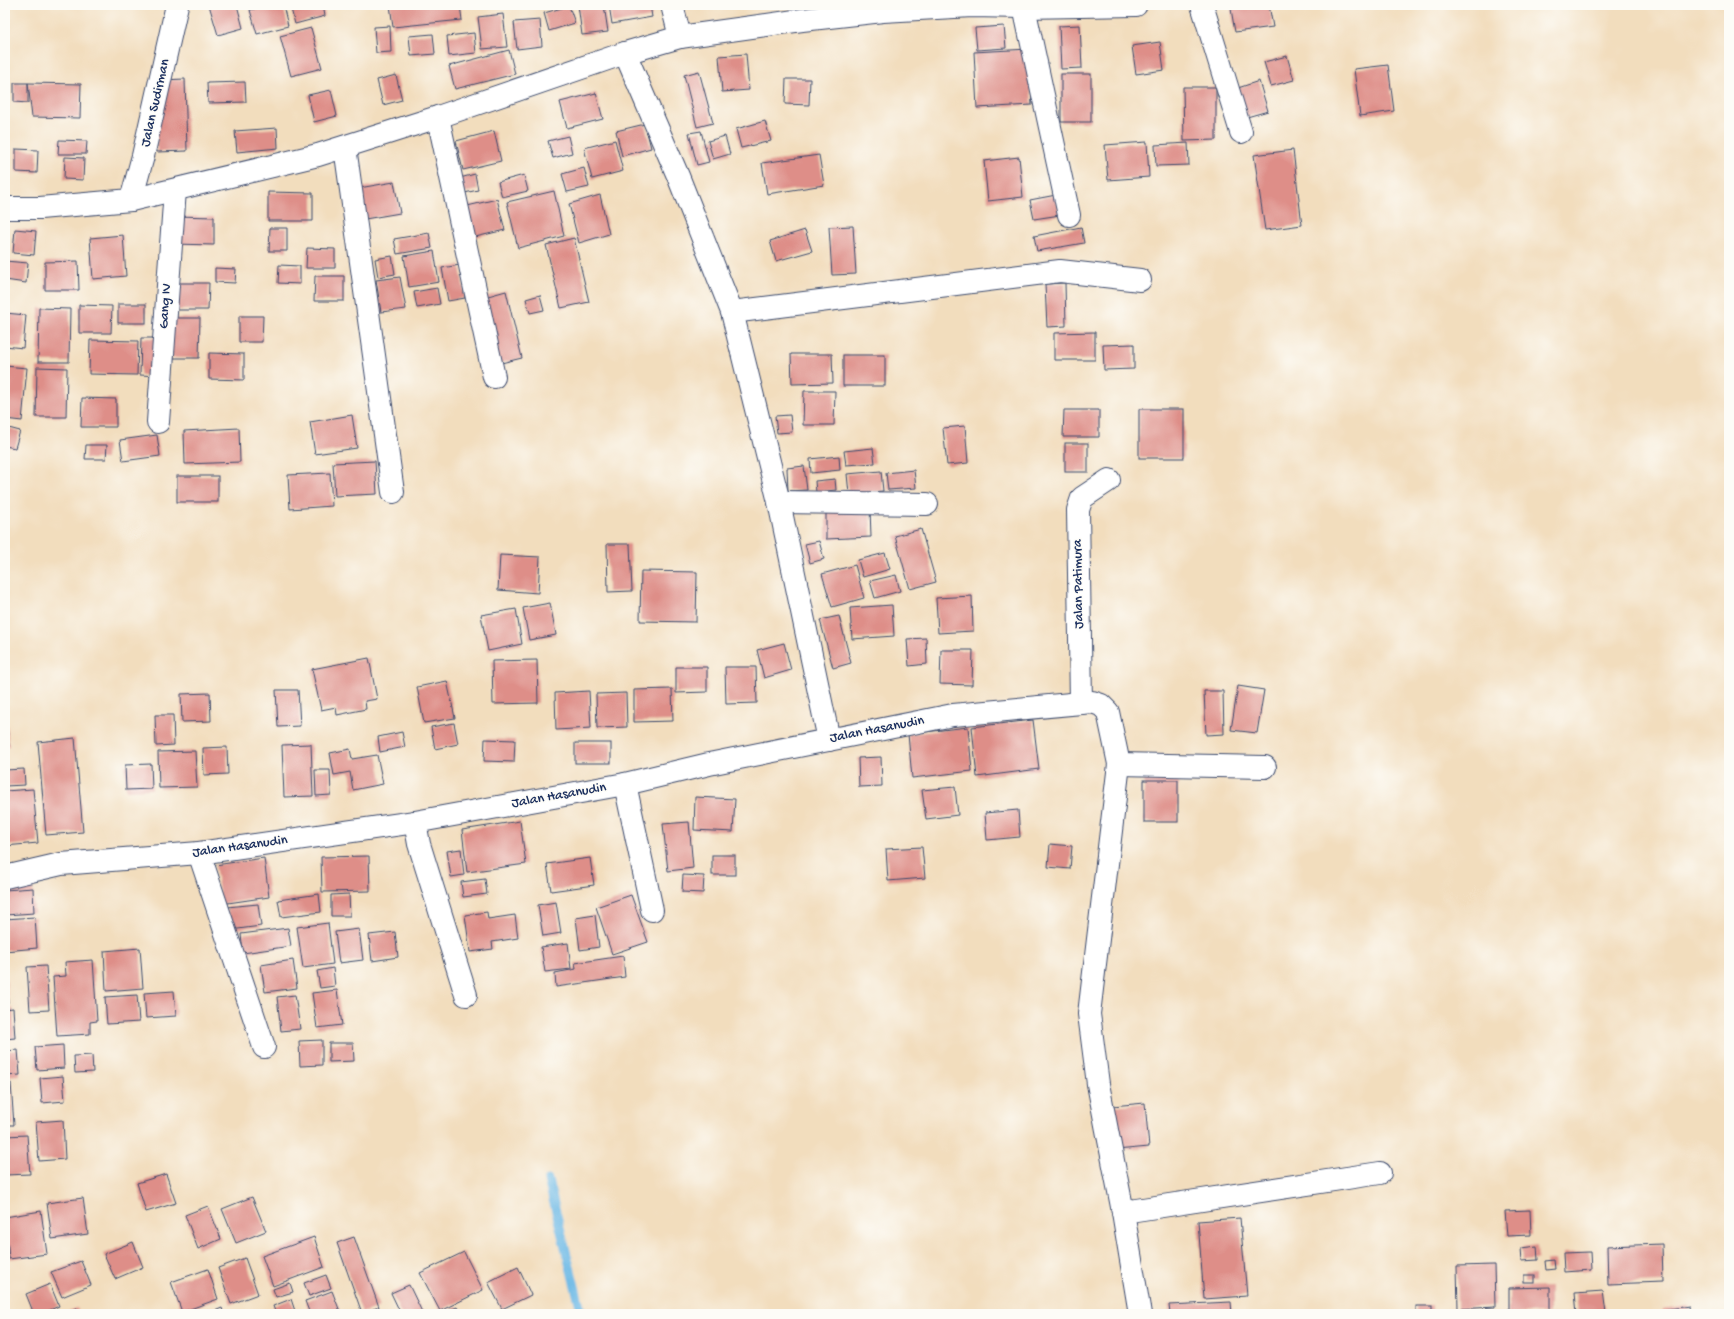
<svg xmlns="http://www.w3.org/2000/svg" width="1734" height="1319" font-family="'Gochi Hand',sans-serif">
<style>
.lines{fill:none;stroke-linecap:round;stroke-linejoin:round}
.stream{stroke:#6bb8e5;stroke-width:9}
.building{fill:#de8e88}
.street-casing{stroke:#3b496c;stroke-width:24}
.street{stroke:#fff;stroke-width:22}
.labels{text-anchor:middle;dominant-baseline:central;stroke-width:3;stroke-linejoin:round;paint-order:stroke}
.street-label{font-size:14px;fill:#1b2f5e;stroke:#fdfcf7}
</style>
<rect width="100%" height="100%" fill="#fdfcf7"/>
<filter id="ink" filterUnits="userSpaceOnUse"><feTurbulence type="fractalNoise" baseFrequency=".025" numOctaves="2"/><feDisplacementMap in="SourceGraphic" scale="8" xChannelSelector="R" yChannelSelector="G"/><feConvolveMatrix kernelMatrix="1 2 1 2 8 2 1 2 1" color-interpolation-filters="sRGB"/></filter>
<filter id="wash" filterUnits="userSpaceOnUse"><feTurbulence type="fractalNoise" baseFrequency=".012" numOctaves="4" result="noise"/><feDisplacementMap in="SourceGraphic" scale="16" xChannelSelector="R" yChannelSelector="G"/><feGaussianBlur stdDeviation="0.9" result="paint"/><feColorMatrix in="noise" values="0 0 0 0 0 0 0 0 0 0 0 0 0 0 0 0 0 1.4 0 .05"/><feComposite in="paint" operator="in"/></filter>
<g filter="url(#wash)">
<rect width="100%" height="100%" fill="#f2ddbd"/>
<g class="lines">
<path class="stream" d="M548,1180l34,134"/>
</g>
<g id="blocks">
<g class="building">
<path d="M209,5h28l6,23 -25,7z"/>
<path d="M269,5h14l5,21 -31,8 -7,-24z"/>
<path d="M290,5h33l2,11 -30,8z"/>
<path d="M390,5h70l2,15 -69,7z"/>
<path d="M578,5h26l4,27 -26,3z"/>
<path d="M609,5h41l2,12 -40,7z"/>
<path d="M1259,5h10l4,22 -38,5 -4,-23z"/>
<path d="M569,6l6,17 -26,8 -5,-18z"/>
<path d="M503,14l4,33 -25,2 -4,-32z"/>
<path d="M540,20l2,26 -25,3 -3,-27z"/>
<path d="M1080,25l2,43 -21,1 -2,-43z"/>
<path d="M390,26l1,26 -15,1 -2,-26z"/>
<path d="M1004,26l2,22 -29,2 -2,-22z"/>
<path d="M311,28l11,40 -31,8 -11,-40z"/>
<path d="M474,33l2,20 -27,3 -2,-20z"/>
<path d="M433,34l2,20 -24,2 -2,-20z"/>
<path d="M1160,42l4,28 -28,4 -4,-28z"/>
<path d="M1029,49l3,56 -55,3 -3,-56z"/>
<path d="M509,50l6,24 -60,15 -6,-23z"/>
<path d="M746,54l3,36 -27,2 -3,-36z"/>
<path d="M1287,56l7,24 -23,6 -7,-24z"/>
<path d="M1388,65l6,46 -34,5 -6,-47z"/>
<path d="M699,71l14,52 -16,4 -13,-52z"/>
<rect x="1061" y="74" width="30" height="48"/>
<path d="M396,75l6,25 -19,5 -6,-25z"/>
<path d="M185,79l2,72 -30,1 -2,-39 7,-33z"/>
<path d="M786,79h24l-1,26 -24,-1z"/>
<path d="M1259,81l9,30 -21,6 -9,-29z"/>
<path d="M245,82l1,20 -38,1 -1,-20z"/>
<path d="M14,83h14l53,1 -1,34 -48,-1 -4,-34v20l-14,-1z"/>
<path d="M1183,87h33v53l-32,1z"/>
<path d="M331,90l6,26 -23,6 -6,-27z"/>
<path d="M596,93l7,26 -36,9 -7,-26z"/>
<path d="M765,121l6,20 -30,7 -5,-19z"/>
<path d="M645,124l6,24 -29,8 -6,-25z"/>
<path d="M277,128l1,20 -41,4 -2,-21z"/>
<path d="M494,131l7,30 -38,9 -7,-29z"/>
<path d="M701,131l8,31 -12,3 -8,-32z"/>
<path d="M568,136l4,17 -19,5 -5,-17z"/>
<path d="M725,136l5,18 -17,5 -5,-18z"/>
<path d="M59,140l28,1 -1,13h-28z"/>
<path d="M615,140l8,31 -31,8 -8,-31z"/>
<path d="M1147,142l2,35 -41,3 -3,-35z"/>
<path d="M1188,143l1,22 -33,1 -1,-21z"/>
<path d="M16,149l22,1 -1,23 -21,-1z"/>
<path d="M1293,150l9,75 -37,5 -11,-75z"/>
<path d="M819,155l5,30 -57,9 -5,-31z"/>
<path d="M65,157l19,1 -1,22 -19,-1z"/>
<path d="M1019,157l4,40 -35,4 -4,-40z"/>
<path d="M584,168l5,19 -22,5 -5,-18z"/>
<path d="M475,174l3,16 -18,4 -4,-15z"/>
<path d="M524,175l4,16 -26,6 -4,-15z"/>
<path d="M394,182l6,31 -35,6 -6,-31z"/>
<path d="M554,191l10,45 -46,12 -11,-46z"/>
<path d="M268,192l45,1v28h-45z"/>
<path d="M600,195l9,39 -30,9 -10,-39z"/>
<path d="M1056,195l4,20 -26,4 -4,-19z"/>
<path d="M497,199l8,31 -34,8 -8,-31z"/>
<path d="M175,216l39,1v28l-40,-1z"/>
<path d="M853,226l3,48 -24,1 -3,-48z"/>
<path d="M1081,227l3,16 -47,8 -3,-15z"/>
<path d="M270,228h17v23h-18z"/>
<path d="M15,229l21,2 -2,24 -21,-2z"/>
<path d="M805,230l7,21 -36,10 -6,-20z"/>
<path d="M429,233l3,15 -35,6 -3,-15z"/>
<path d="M123,235l3,41 -33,3 -3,-41z"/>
<path d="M574,238l15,64 -28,6 -15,-63z"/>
<path d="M307,248l28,1v19h-29z"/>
<path d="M434,251l5,31 -30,5 -5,-31z"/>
<path d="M392,256l3,18 -17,3 -3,-18z"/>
<path d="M5,261l23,2 -2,20 -21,-3z"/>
<path d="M78,261l1,29h-34v-28z"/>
<path d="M279,265l21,1v18l-22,-1z"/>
<path d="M460,265l5,33 -17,3 -6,-33z"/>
<path d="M215,268l21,1 -1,14 -20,-1z"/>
<path d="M315,276h29v25h-30z"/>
<path d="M400,277l6,32 -25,3 -5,-32z"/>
<path d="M170,283h39l-1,27h-39z"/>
<path d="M1065,283l1,43 -19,1 -2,-43z"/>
<path d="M437,288l3,16 -23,4 -3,-16z"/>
<path d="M506,291l16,67 -25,6 -16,-66z"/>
<path d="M540,295l4,15 -14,3 -4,-14z"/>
<rect x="118" y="304" width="28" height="19"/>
<path d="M79,305l33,1 -1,27h-32z"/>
<path d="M39,308l31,1 -1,53h-31z"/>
<path d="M5,313l21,2 -3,33 -18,-2z"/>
<path d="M239,316h24l-1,26h-23z"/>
<path d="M172,318h28l-1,40h-28z"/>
<path d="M1095,332v28h-41v-27z"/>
<path d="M141,338h18v38l-19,-1z"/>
<path d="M90,340l48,1 -1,34 -48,-1z"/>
<path d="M1134,344v25l-30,1 -1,-25z"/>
<path d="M209,353l35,1v26l-35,-1z"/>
<path d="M791,354h41l1,29 -41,1z"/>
<rect x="843" y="355" width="42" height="31"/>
<path d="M5,366l22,2 -5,53 -17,-2z"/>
<path d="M37,367l30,1 -1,49h-30z"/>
<path d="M804,391h31l-1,34h-31z"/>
<path d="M82,398l34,1v28h-35z"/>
<rect x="1139" y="409" width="45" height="49"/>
<path d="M1064,410h35v27h-36z"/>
<path d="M352,415l5,33 -42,6 -5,-32z"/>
<path d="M790,415l2,17 -15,1 -2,-17z"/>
<path d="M965,426l3,37 -21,2 -4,-37z"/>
<path d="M5,427l15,4 -5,17 -10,-2z"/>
<path d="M239,428l1,34 -55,2 -1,-33z"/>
<path d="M157,435l3,21 -37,5 -3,-21z"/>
<rect x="1065" y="443" width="23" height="29"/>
<path d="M86,445h21l-1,14h-21z"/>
<path d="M873,448l2,15 -29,2 -2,-14z"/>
<path d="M839,456l1,14 -29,3 -1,-14z"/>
<path d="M375,461l2,33 -42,2 -2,-33z"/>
<path d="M804,466l3,24 -19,1 -1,-23z"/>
<path d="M914,470l2,18 -28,2 -2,-17z"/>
<path d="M881,471l2,20 -34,3 -2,-20z"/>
<path d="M330,473l2,33 -42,3 -2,-34z"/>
<rect x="177" y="476" width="41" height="26"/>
<path d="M835,479l1,11 -20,2 -1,-11z"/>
<path d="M870,508l1,29 -45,2v-29z"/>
<path d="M921,529l15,53 -26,7 -15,-53z"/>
<path d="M819,541l5,18 -14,4 -5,-19z"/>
<path d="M607,544h23l2,47 -24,1z"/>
<path d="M885,553l5,16 -27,8 -5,-17z"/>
<path d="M500,555l40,2 -2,36 -40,-3z"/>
<path d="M855,565l9,33 -32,9 -10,-33z"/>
<path d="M641,571l56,1 -1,50 -56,-1z"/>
<path d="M896,575l4,16 -25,7 -5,-17z"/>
<path d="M972,596l1,35 -35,2 -2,-35z"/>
<path d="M550,603l6,32 -27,5 -6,-32z"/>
<path d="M892,605l2,31 -42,3 -2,-31z"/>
<path d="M516,609l6,35 -34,7 -7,-36z"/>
<path d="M839,616l12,47 -18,5 -13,-48z"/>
<path d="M926,638l1,26 -18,2 -2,-27z"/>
<path d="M784,643l7,27 -27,8 -7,-28z"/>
<path d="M941,650h32l-1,35 -32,-1z"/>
<path d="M369,658l8,41 -12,2 1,8 -29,6 -1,-8 -15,3 -9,-41z"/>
<path d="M537,660l1,43 -45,1 -1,-43z"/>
<path d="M676,667h31v25l-31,1z"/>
<path d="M725,667h31l1,36 -31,1z"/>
<path d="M447,681l8,37 -31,5 -7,-36z"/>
<path d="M1238,686l26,4 -7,43 -26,-3z"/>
<path d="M672,689l1,32 -39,1v-32z"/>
<path d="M276,690h22l2,36 -22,1z"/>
<path d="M589,691l2,37 -35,2 -1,-37z"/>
<path d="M1204,691h19l1,43 -18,1z"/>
<path d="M210,693l1,28 -29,1 -1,-28z"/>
<path d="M626,693l1,34 -30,1 -1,-34z"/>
<path d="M155,715h18l1,30 -18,1z"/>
<path d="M5,716h1l3,30 -4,1z"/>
<path d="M1033,720l6,49 -62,8 -5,-50z"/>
<path d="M454,723l4,21 -23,5 -4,-22z"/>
<path d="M968,727l4,44 -60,7 -4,-44z"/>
<path d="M402,732l3,15 -25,5 -2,-15z"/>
<path d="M75,738l8,94 -37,3 -8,-93z"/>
<path d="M485,739l30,1 -1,22 -30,-1z"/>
<rect x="575" y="743" width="36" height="20"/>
<path d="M311,744l2,52 -29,1 -2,-52z"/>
<path d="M227,747l1,27 -24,1 -1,-27z"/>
<path d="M350,749l2,10 25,-4 6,29 -30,6 -3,-18 -16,3 -4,-22z"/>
<path d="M195,751l2,36 -38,1 -1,-36z"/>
<path d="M881,757l1,29 -23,1 -1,-29z"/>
<path d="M151,764l1,25 -26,1 -1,-25z"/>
<path d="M24,769l1,16 -20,1v-16z"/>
<path d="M315,770h15l1,25 -15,1z"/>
<rect x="1144" y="780" width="34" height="42"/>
<path d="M955,787l3,28 -32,4 -4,-29z"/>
<path d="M33,789l5,54 -33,3v-55z"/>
<path d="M695,797l40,2 -2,33 -39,-2z"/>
<path d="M1018,810l2,27 -33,3 -2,-27z"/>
<path d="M520,821l6,43 -59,8 -5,-42z"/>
<path d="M689,822l4,46 -25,3 -5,-47z"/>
<path d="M1050,844l22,2 -2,23 -22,-2z"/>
<path d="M922,847l3,31 -37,3 -2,-32z"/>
<path d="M461,849l3,26 -13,2 -4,-26z"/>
<rect x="712" y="855" width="23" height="20"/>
<path d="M369,856l1,35 -48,1 -1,-35z"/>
<path d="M264,858l5,39 -48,7 -6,-39z"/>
<path d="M590,858l4,27 -43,6 -4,-27z"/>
<path d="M683,875l21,1 -1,17 -21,-1z"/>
<path d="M485,879l2,15 -24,3 -2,-15z"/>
<path d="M33,888l1,25 -29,2v-25z"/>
<path d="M319,894l2,18 -40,5 -3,-17z"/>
<path d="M349,894l1,22h-19v-21z"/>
<path d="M631,895l17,47 -36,12 -16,-47z"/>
<path d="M556,902l5,31 -18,3 -5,-31z"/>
<path d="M258,904l3,22 -31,4 -3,-23z"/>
<path d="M487,912l1,7 27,-4 3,23 -26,4 1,7 -23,3 -5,-37z"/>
<path d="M595,915l4,32 -19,3 -4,-32z"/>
<path d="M35,917l2,31 -32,3v-32z"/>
<path d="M328,923l5,41 -30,4 -6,-41z"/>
<path d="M288,928l3,18 -48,7 -2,-19z"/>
<path d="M359,929l4,31 -24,3 -4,-31z"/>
<path d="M395,932l3,25 -26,4 -3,-26z"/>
<path d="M568,943l3,26 -26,3 -4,-25z"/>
<path d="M140,948l3,40 -37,3 -2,-40z"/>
<path d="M623,956l2,21 -69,10 -1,-14 21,-4 -1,-6z"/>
<path d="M93,960l4,61 -7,1v12l-33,2 -4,-59 13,-1 -1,-14z"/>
<path d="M293,960l4,28 -32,4 -4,-27z"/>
<path d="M46,966l3,44 -19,1 -3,-44z"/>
<path d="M5,967l3,36 -3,1z"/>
<path d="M333,968l2,18 -15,2 -3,-17z"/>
<path d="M337,990l5,35 -25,3 -5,-35z"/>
<path d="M174,991l2,25 -30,2 -2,-25z"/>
<path d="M137,995l2,27 -32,2 -2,-27z"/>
<path d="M295,995l5,34 -19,2 -4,-34z"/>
<path d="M13,1008l2,30 -10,1v-30z"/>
<path d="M322,1040v25l-22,1 -1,-25z"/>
<path d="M329,1043h24l1,18 -25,1z"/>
<path d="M63,1045l1,23 -27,2 -2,-23z"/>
<path d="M18,1050l2,25 -15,1v-25z"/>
<path d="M92,1055l1,17 -18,1 -1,-17z"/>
<path d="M63,1076l2,25 -23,2 -2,-25z"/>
<path d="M5,1083h6l3,42h-9z"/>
<path d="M1145,1103l4,44 -33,3 -4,-44z"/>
<path d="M63,1120l2,39 -26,2 -3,-39z"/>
<path d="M27,1135l3,39 -25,1v-39z"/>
<path d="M166,1174l10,29 -30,9 -9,-29z"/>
<path d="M252,1197l14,34 -30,12 -14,-34z"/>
<path d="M83,1198l5,36 -36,5 -5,-36z"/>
<path d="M208,1206l13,33 -23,10 -13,-34z"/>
<path d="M1530,1210l1,25 -24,1 -2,-25z"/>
<path d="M41,1211l6,43 -38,5 -4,-42z"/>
<path d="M1240,1218l7,78 -43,3 -6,-78z"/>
<path d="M314,1237l10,30 -51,19 -11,-30z"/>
<path d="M354,1237l25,70 -17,6 -25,-70z"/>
<path d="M133,1242l10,25 -28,12 -11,-25z"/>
<path d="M1662,1244l1,38 -55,2 -1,-38z"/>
<path d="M1537,1246l1,14 -16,1 -1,-13z"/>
<path d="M464,1252l19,38 -43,21 -20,-38z"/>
<path d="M1590,1252l1,18 -27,2 -1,-19z"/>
<path d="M245,1258l13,36 -27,10 -13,-36z"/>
<path d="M1554,1260l1,9 -9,1 -1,-9z"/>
<path d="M81,1261l10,24 -29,12 -11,-25z"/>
<path d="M1494,1265l1,42 -37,2 -1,-43z"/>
<path d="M518,1267l13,28 -29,14 -14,-27z"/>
<path d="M208,1269l10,30 -36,13 -11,-30z"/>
<path d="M326,1275l5,13 -22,8 -5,-13z"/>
<rect x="1524" y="1275" width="11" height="8"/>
<path d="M290,1283l3,9 -17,5 -3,-8z"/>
<path d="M50,1284l9,22 -18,8h-7l-8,-20z"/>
<path d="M409,1285l14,29h-22l-10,-21z"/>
<path d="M1550,1287v26l-41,1v-26z"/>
<path d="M332,1291l9,23h-31l-5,-13z"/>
<path d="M1603,1291l3,23h-29l-2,-21z"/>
<path d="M291,1299l5,15h-20l-3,-8z"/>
<path d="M1231,1302l1,12h-62l-1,-9z"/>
<rect x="1416" y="1306" width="16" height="8"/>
<path d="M1689,1306l1,8h-28v-4z"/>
<path d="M457,1307l3,7h-19z"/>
<path d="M77,1308l2,6h-18z"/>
<path d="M222,1308l2,6h-17z"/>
</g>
</g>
</g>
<g filter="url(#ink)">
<use href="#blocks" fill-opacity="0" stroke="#3b496c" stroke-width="1"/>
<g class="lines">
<defs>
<g id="street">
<path d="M672,5l8,32"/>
<path d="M1202,5l39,127"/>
<path d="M1024,7l45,208"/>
<path d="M625,53l53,123 54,136 47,190 50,238"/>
<path d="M438,117l56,260"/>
<path d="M345,147l48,345"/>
<path d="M131,200l12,-44 34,-151"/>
<path d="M5,208h35l91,-8 187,-45 120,-38 187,-64 55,-16 122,-17 81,-9 89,-5 52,1 112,-2"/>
<path d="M732,312l328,-41 80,9"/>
<path d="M158,422l17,-232"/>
<path d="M779,502l148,2"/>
<path d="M1081,703l-3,-193 4,-12 27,-18"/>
<path d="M1119,764l146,3"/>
<path d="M625,784l27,126"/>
<path d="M415,822l4,22 47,151"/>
<path d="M199,853l65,194"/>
<path d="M5,877l56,-13 138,-11 216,-31 210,-38 84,-20 244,-49 139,-13 9,3 7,7 11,52 -30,250 9,70 25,128 17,102"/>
<path d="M1123,1212l257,-39"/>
</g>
</defs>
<use href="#street" class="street-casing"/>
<use href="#street" class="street"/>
</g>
</g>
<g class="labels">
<g class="street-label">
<text transform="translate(156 103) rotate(-77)">Jalan Sudirman</text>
<text transform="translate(166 306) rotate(-86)">Gang IV</text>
<text transform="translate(1079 584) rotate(-91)">Jalan Patimura</text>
<text transform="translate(877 730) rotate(-11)">Jalan Hasanudin</text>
<text transform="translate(559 796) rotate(-10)">Jalan Hasanudin</text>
<text transform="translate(240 847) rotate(-8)">Jalan Hasanudin</text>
</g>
</g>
<rect width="1734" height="1319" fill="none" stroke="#fdfcf7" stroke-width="20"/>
</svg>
